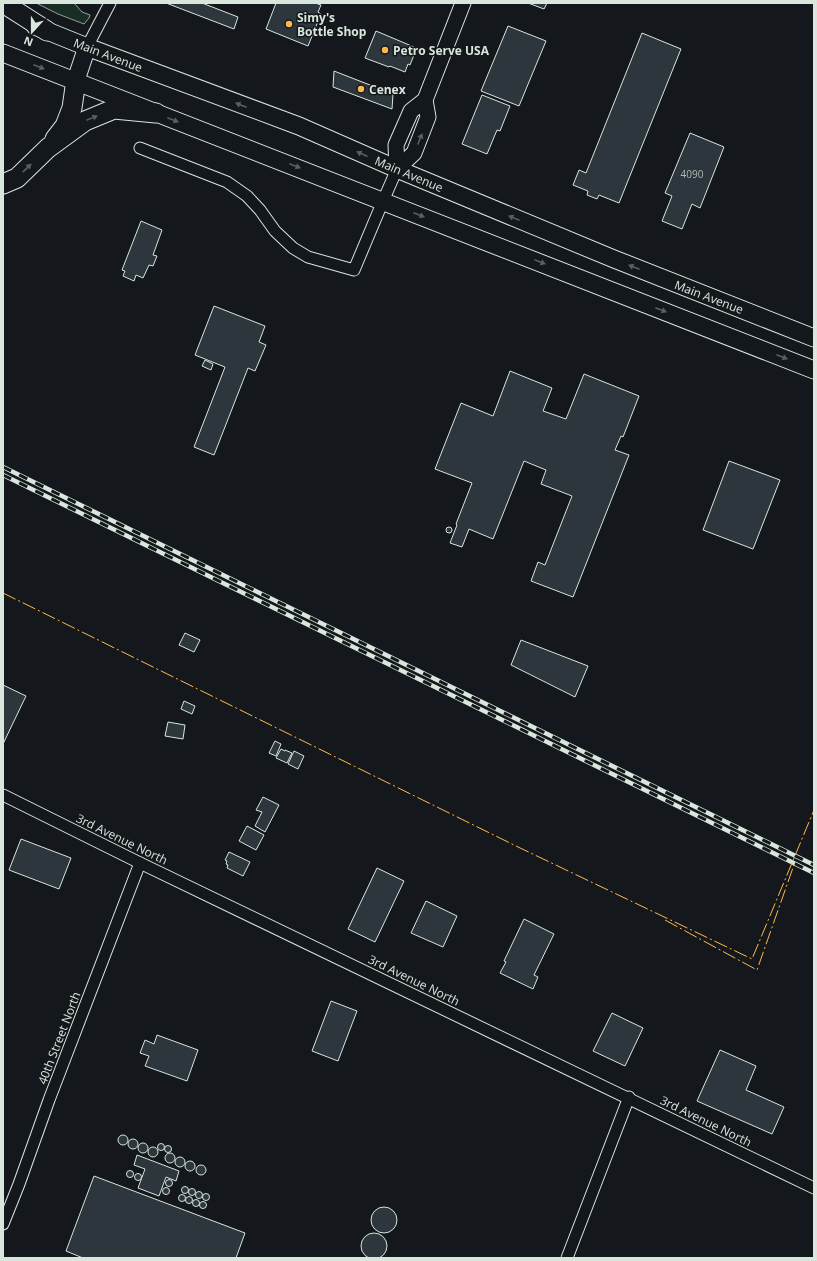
<svg xmlns="http://www.w3.org/2000/svg" width="817" height="1261" font-family="'Open Sans',sans-serif">
<style>
.green{fill:#1a2d24;stroke:#939e99}
.building{fill:#2c363c;stroke:#d8e6dc}
.lines{fill:none;stroke-linecap:round;stroke-linejoin:round}
.street-casing{stroke:#d8e6dc;stroke-width:13}
.secondary-casing{stroke:#d8e6dc;stroke-width:17}
.primary-casing{stroke:#d8e6dc;stroke-width:19}
.highway-casing{stroke:#d8e6dc;stroke-width:21}
.street{stroke:#14181c;stroke-width:11}
.secondary{stroke:#14181c;stroke-width:15}
.primary{stroke:#14181c;stroke-width:17}
.highway{stroke:#14181c;stroke-width:19}
.rail-casing{stroke:#d8e6dc;stroke-width:4.5}
.rail{stroke:#14181c;stroke-width:3;stroke-dasharray:9;stroke-linecap:butt}
.power{stroke:#ffb74d;stroke-width:1;stroke-dasharray:14 3 2 3;stroke-linecap:butt}
.oneway{fill:#59605f}
.poi-dot{fill:#ffb74d;stroke:#14181c;stroke-width:1.5}
.labels{text-anchor:middle;dominant-baseline:central;stroke-width:3;stroke-linejoin:round;paint-order:stroke}
.number-label{font-size:10px;fill:#adbab4}
.poi-label{font-size:12px;font-weight:bold;fill:#d8e6dc;stroke:#14181c;text-anchor:start}
.street-label{font-size:12px;fill:#d8e6dc;stroke:#14181c}
</style>
<rect width="100%" height="100%" fill="#14181c"/>
<path class="green" d="M36,3h38l8,9 8,3 -1,3 -5,6 -26,-10z"/>
<g class="building">
<path d="M166,3h36l36,14 -4,12z"/>
<path d="M276,3h39l6,2 -3,7 3,2 -13,32 -42,-17z"/>
<path d="M528,3h19l-3,6z"/>
<path d="M508,26l38,15 -27,65 -38,-15z"/>
<path d="M376,31l38,16 -2,7 2,1 -4,10 -2,-1 -3,8 -15,-6 -1,1 -24,-9z"/>
<path d="M642,33l39,16 -62,154 -20,-8 -2,4 -10,-4 1,-4 -15,-6 6,-15 7,3z"/>
<path d="M334,71l59,23 -1,15 -59,-22z"/>
<path d="M482,95l28,11 -10,25 -3,-1 -10,24 -25,-10z"/>
<path d="M690,133l34,14 -24,61 -8,-4 -10,25 -20,-8 10,-25 -7,-3z"/>
<path d="M141,221l21,9 -9,25 4,1 -4,10 -4,-1 -6,13 -7,-3 -2,6 -11,-5 2,-5 -3,-1z"/>
<path d="M214,306l51,20 -6,16 7,3 -11,26 -7,-3 -34,87 -20,-8 31,-80 -30,-12z"/>
<path d="M205,360l8,4 -2,6 -9,-4z"/>
<path d="M510,371l42,17 -9,23 23,8 18,-45 55,22 -16,41 -2,-1 -6,14 14,5 -56,142 -42,-16 7,-19 7,3 27,-69 -31,-12 5,-14 -22,-9 -31,78 -24,-10 -7,18 -12,-4 7,-18 -1,-1 16,-41 -37,-14 26,-66 32,13z"/>
<path d="M729,461l51,19 -27,69 -50,-19z"/>
<circle cx="449" cy="530" r="3"/>
<path d="M185,633l15,7 -6,12 -15,-7z"/>
<path d="M521,640l67,26 -13,31 -64,-32z"/>
<path d="M3,685l23,11 -23,48z"/>
<path d="M184,701l11,5 -3,8 -11,-5z"/>
<path d="M168,722l17,3 -2,14 -18,-3z"/>
<path d="M275,741l6,3 -5,12 -7,-3z"/>
<path d="M281,749l4,2v-1l7,3 -5,10 -11,-5z"/>
<path d="M294,751l10,5 -6,13 -10,-5z"/>
<path d="M263,797l16,8 -14,27 -10,-6 7,-14 -6,-2z"/>
<path d="M247,826l17,9 -8,15 -17,-9z"/>
<path d="M21,839l50,19 -12,31 -50,-19z"/>
<path d="M229,852l21,10 -7,14 -16,-8 1,-3 -2,-1 1,-3 -2,-1z"/>
<path d="M377,868l27,13 -29,61 -27,-13z"/>
<path d="M426,901l31,15 -14,31 -32,-14z"/>
<path d="M524,919l30,15 -20,41 4,2 -5,12 -33,-16 6,-11 -2,-1z"/>
<path d="M331,1001l26,10 -19,50 -26,-10z"/>
<path d="M612,1013l31,15 -18,38 -32,-15z"/>
<path d="M157,1035l41,15 -11,31 -42,-15 4,-10 -9,-3 5,-13 9,4z"/>
<path d="M720,1050l36,16 -10,24 38,17 -12,27 -75,-33z"/>
<circle cx="123" cy="1140" r="5"/>
<circle cx="133" cy="1144" r="5"/>
<circle cx="143" cy="1148" r="5"/>
<circle cx="161" cy="1147" r="3.5"/>
<circle cx="168" cy="1149" r="3.5"/>
<circle cx="153" cy="1152" r="5"/>
<circle cx="170" cy="1158" r="5"/>
<path d="M137,1155l42,16 -3,10 -10,-4 -7,19 -21,-8 7,-19 -11,-4z"/>
<circle cx="180" cy="1162" r="5"/>
<circle cx="190" cy="1166" r="5"/>
<circle cx="201" cy="1170" r="5"/>
<circle cx="130" cy="1174" r="3.5"/>
<circle cx="138" cy="1177" r="3.5"/>
<path d="M94,1176l151,57 -9,25h-153l-17,-7z"/>
<circle cx="169" cy="1183" r="3.5"/>
<circle cx="185" cy="1190" r="3.5"/>
<circle cx="166" cy="1191" r="3.5"/>
<circle cx="192" cy="1192" r="3.5"/>
<circle cx="199" cy="1195" r="3.5"/>
<circle cx="206" cy="1197" r="3.5"/>
<circle cx="182" cy="1198" r="3.5"/>
<circle cx="189" cy="1200" r="3.5"/>
<circle cx="196" cy="1203" r="3.5"/>
<circle cx="203" cy="1205" r="3.5"/>
<circle cx="384" cy="1220" r="13"/>
<circle cx="374" cy="1246" r="13"/>
</g>
<g class="lines">
<defs>
<g id="street">
<path d="M87,47l23,-44"/>
<path d="M140,148l87,34 20,14 13,14 15,21 18,17 15,9 46,13 29,-69 14,-32"/>
<path d="M3,795l137,68 674,325"/>
<path d="M3,1224l16,-40 30,-84 91,-237"/>
<path d="M567,1258l62,-161"/>
</g>
<g id="secondary">
<path d="M397,169l-1,-24 15,-34 14,-11 38,-97"/>
<path d="M397,169l17,-16 14,-36 -3,-17"/>
</g>
<g id="primary">
<path d="M35,26l52,21 212,79 98,43 217,90 200,79"/>
<path d="M3,53l811,317"/>
<path d="M76,80l11,-33"/>
</g>
<g id="highway">
<path d="M3,3l44,28"/>
<path d="M55,139l10,-13 7,-18 4,-28"/>
<path d="M3,184l14,-6 31,-30 37,-27 29,-12 42,4"/>
</g>
</defs>
<use href="#street" class="street-casing"/>
<use href="#secondary" class="secondary-casing"/>
<use href="#primary" class="primary-casing"/>
<use href="#highway" class="highway-casing"/>
<use href="#street" class="street"/>
<use href="#secondary" class="secondary"/>
<use href="#primary" class="primary"/>
<use href="#highway" class="highway"/>
<defs>
<g id="rail">
<path d="M3,467l811,398"/>
<path d="M3,475l811,398"/>
</g>
</defs>
<use href="#rail" class="rail-casing"/>
<use href="#rail" class="rail"/>
<g class="power">
<path d="M3,593l513,253 236,113 62,-149"/>
<path d="M665,920l92,50 38,-108"/>
</g>
</g>
<defs><path id="oneway-solid" d="M-6-.8H1V-3.2L6.5 0L1 3.2V.8H-6Z"/></defs>
<g class="oneway">
<use href="#oneway-solid" transform="translate(39 67) rotate(21)"/>
<use href="#oneway-solid" transform="translate(241 105) rotate(-159)"/>
<use href="#oneway-solid" transform="translate(92 118) rotate(-22)"/>
<use href="#oneway-solid" transform="translate(173 120) rotate(21)"/>
<use href="#oneway-solid" transform="translate(420 139) rotate(-68)"/>
<use href="#oneway-solid" transform="translate(362 154) rotate(-156)"/>
<use href="#oneway-solid" transform="translate(295 166) rotate(21)"/>
<use href="#oneway-solid" transform="translate(27 168) rotate(-44)"/>
<use href="#oneway-solid" transform="translate(419 215) rotate(21)"/>
<use href="#oneway-solid" transform="translate(514 218) rotate(-158)"/>
<use href="#oneway-solid" transform="translate(540 262) rotate(21)"/>
<use href="#oneway-solid" transform="translate(634 267) rotate(-159)"/>
<use href="#oneway-solid" transform="translate(661 310) rotate(21)"/>
<use href="#oneway-solid" transform="translate(782 357) rotate(21)"/>
</g>
<g class="poi-dot">
<circle cx="289" cy="24" r="4"/>
<circle cx="385" cy="50" r="4"/>
<circle cx="361" cy="89" r="4"/>
</g>
<g class="labels">
<g class="number-label">
<text x="692" y="174">4090</text>
</g>
<g class="poi-label">
<text x="297" y="17">Simy's<tspan x="297" dy="14">Bottle Shop</tspan></text>
<text x="393" y="50">Petro Serve USA</text>
<text x="369" y="89">Cenex</text>
</g>
<g class="street-label">
<text transform="translate(108 55) rotate(21)">Main Avenue</text>
<text transform="translate(409 174) rotate(23)">Main Avenue</text>
<text transform="translate(709 297) rotate(21)">Main Avenue</text>
<text transform="translate(122 839) rotate(26)">3rd Avenue North</text>
<text transform="translate(414 980) rotate(26)">3rd Avenue North</text>
<text transform="translate(59 1038) rotate(-69)">40th Street North</text>
<text transform="translate(706 1121) rotate(26)">3rd Avenue North</text>
</g>
</g>
<rect width="817" height="1261" fill="none" stroke="#d8e6dc" stroke-width="8"/>
<g transform="translate(32 32) rotate(201)" stroke="#14181c" stroke-width="3" paint-order="stroke">
<path d="M0-3L7 15L0 10L-7 15Z" fill="#d8e6dc"/>
<text y="-6" font-size="11" font-weight="bold" text-anchor="middle" fill="#d8e6dc">N</text>
</g>
</svg>
